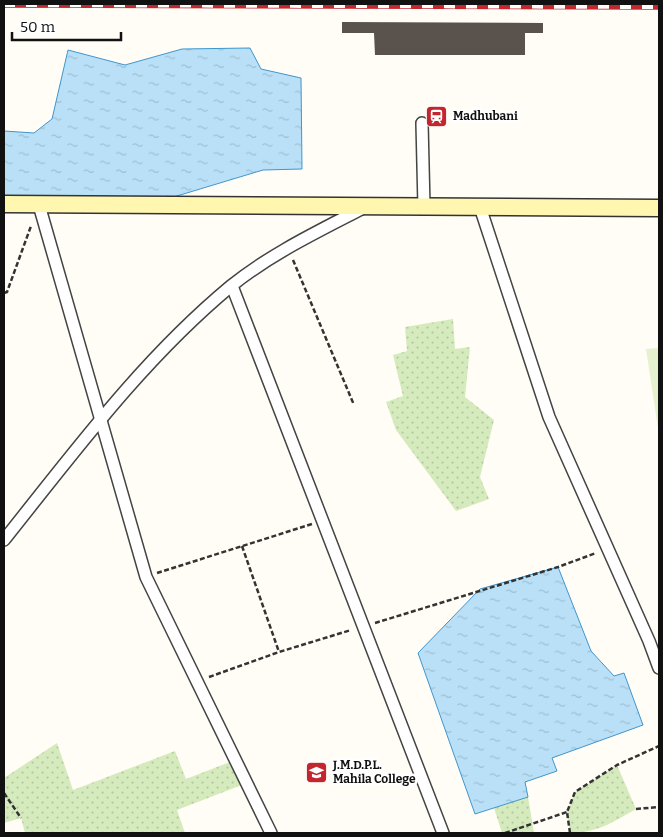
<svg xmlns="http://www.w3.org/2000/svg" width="663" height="837" font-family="Bitter,serif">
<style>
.grass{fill:url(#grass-dots)}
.pitch{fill:#e6f2cf}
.water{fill:url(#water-ripples);stroke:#3f96cf}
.building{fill:#5a524d}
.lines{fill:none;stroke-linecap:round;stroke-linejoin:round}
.street-casing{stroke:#444;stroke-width:14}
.secondary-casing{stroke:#333;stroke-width:19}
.path{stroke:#333;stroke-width:2.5;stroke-dasharray:5 2.5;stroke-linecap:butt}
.street{stroke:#fff;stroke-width:11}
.secondary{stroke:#fff6b0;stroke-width:16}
.rail-casing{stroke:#c4262e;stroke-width:5.5}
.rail{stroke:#fff;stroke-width:4;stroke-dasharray:11;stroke-linecap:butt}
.labels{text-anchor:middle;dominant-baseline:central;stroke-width:5;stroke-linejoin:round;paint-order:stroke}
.poi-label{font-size:12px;font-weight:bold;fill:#111;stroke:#fff;text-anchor:start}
</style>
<defs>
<pattern id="grass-dots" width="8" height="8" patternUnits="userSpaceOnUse" patternTransform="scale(1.25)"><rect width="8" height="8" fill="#d5ebbd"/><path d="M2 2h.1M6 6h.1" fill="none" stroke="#b6c8a1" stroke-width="1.8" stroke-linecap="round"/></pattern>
<pattern id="water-ripples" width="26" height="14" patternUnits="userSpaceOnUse" patternTransform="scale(1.25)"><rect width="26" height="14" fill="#b9e0f7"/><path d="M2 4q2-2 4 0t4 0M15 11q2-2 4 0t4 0" fill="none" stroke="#9ebfd3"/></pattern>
</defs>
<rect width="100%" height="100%" fill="#fffdf5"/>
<g class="grass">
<path d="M453,319l2,30 15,-2 -5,50 29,23 -14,57 9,22 -33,12 -60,-81 -10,-28 17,-6 -10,-41 14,-4 -2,-24z"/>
<path d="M57,743l16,47 102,-39 11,28 49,-19 12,23 -70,27 8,23h-160l-4,-15 -17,5v-45z"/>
<path d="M617,765l19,44c-23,13 -39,24 -66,24l-3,-21 8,-20z"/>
<path d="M528,797l6,36h-32l-8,-25z"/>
</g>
<path class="pitch" d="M659,348v87l-13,-86z"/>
<g class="water">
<path d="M250,48l11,21 40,9 1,91 -39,1 -116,35 -143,-1v-73l30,2 18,-14 16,-69 57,15 57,-16z"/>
<path d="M558,567l33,84 23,25 10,-3 19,52 -91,33 5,13 -32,11 3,15 -53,17 -57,-161 62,-64z"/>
</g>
<path class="building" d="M342,22l201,1v10h-18v22h-150l-1,-22h-32z"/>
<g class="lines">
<defs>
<g id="street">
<path d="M422,123l2,84"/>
<path d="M39,205l107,372 125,256"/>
<path d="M480,207l69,210 100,224 10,27"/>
<path d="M232,286l211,547"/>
<path d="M4,540c71,-89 139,-181 227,-254 41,-33 88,-55 134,-79"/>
</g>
<path id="secondary" d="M4,204l655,4"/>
</defs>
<use href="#street" class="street-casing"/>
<use href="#secondary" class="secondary-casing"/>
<g class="path">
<path d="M293,260l61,145"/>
<path d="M4,293l3,-1 24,-66"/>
<path d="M242,546l37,106"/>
<path d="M157,573l155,-49"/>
<path d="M375,623l183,-56 38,-14"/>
<path d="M209,677l70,-25 72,-22"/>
<path d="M4,793l17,25"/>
<path d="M636,809l23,-2"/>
<path d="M505,833l62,-21"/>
<path d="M570,833l-3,-21 8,-20 42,-27 42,-19"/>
</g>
<use href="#street" class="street"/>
<use href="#secondary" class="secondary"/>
<defs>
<path id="rail" d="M4,5l655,2"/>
</defs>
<use href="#rail" class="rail-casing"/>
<use href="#rail" class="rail"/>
</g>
<defs>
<symbol id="station-square" viewBox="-11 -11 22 22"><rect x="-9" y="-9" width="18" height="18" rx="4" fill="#c4262e" stroke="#fff"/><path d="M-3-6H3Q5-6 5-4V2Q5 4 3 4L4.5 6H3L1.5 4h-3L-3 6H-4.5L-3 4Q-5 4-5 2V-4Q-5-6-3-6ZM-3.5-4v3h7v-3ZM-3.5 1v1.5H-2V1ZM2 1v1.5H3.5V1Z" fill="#fff"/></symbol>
<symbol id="school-square" viewBox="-11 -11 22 22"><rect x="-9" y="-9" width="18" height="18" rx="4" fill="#c4262e" stroke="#fff"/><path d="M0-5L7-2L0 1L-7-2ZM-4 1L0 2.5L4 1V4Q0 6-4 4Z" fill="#fff"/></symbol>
</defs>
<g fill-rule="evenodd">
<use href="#station-square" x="424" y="104" width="25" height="25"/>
<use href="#school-square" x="304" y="760" width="25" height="25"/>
</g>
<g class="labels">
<g class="poi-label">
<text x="453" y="116">Madhubani</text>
<text x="333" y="765">J.M.D.P.L.<tspan x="333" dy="14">Mahila College</tspan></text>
</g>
</g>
<rect width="663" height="837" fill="none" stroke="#111111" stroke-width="10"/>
<path d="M12 32v8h109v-8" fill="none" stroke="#111111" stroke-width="2.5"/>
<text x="20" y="32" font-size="15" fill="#111111" stroke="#ffffff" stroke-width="4" paint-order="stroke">50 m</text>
</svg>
